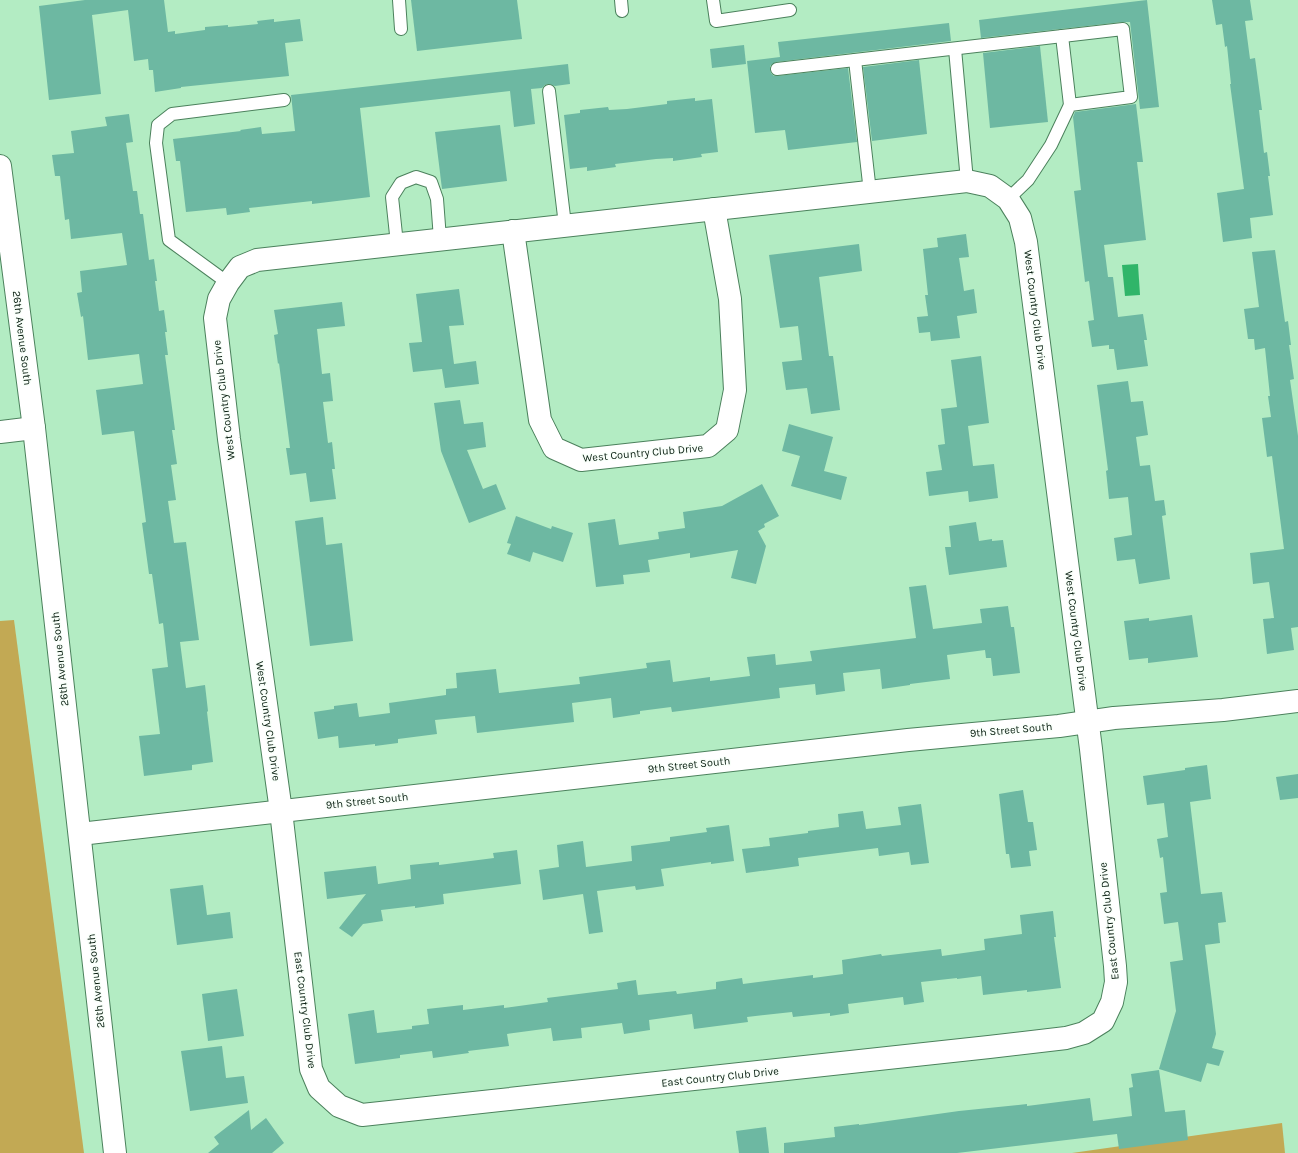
<svg xmlns="http://www.w3.org/2000/svg" width="1298" height="1153" font-family="Karla,sans-serif">
<style>
.green{fill:#c2a954}
.water{fill:#30b569}
.building{fill:#6db8a2}
.lines{fill:none;stroke-linecap:round;stroke-linejoin:round}
.lane-casing{stroke:#4b815c;stroke-width:14}
.street-casing{stroke:#4b815c;stroke-width:24}
.lane{stroke:#fff;stroke-width:12}
.street{stroke:#fff;stroke-width:22}
.labels{text-anchor:middle;dominant-baseline:central;stroke-width:3;stroke-linejoin:round;paint-order:stroke}
.street-label{font-size:11px;fill:#091f11;stroke:#f9fffa}
</style>
<rect width="100%" height="100%" fill="#b3ecc3"/>
<g class="green">
<path d="M14,620l70,533h-84v-532z"/>
<path d="M1282,1123l3,30h-213z"/>
</g>
<path class="water" d="M1138,264l2,31 -15,1 -3,-31z"/>
<g class="building">
<path d="M85,0h79l4,32 7,-1v3l30,-4v-3l23,-2v2l30,-3 -1,-3 17,-2v3l26,-3 3,22 -18,2 4,33 -108,11v1l-26,4 -2,-22h-4l-1,-11 -14,2 -6,-51 -36,5 9,79 -52,6 -10,-94z"/>
<path d="M411,0h106l5,39 -105,12z"/>
<path d="M1147,0l12,107 -19,2 -10,-87h-8l-141,16 -2,-18z"/>
<path d="M1212,0h38l3,20 -8,1 5,38 5,-1 7,52h-3l5,43 3,-1 3,24h-2l5,39 -23,3 2,20 -29,4 -6,-49 27,-4 -14,-105h1l-4,-38 -2,1 -3,-23 -6,1z"/>
<path d="M949,23l2,18 -175,21 -6,4v3l1,4 3,3h3l71,-8 9,74 -69,8 -3,-20 -30,3 -8,-72 33,-4 -2,-15z"/>
<path d="M744,45l2,19 -34,4 -2,-19z"/>
<path d="M1040,46l8,76 -58,6 -7,-75z"/>
<path d="M919,60l8,74 -55,7 -9,-74z"/>
<path d="M568,64l2,20 -15,2 -7,-2 -3,1 -3,3 -11,1 4,35 -21,3 -4,-36 -150,17 10,89 -58,7v-3l-63,7 1,4 -23,3 -1,-7 -40,4 -6,-51h-4l-3,-22 68,-8 -1,-1 21,-3 1,7 33,-3 -4,-36z"/>
<path d="M695,98v3l17,-2 6,53 -17,2 1,3 -29,4v-3l-17,1 -41,5 1,3 -29,4v-4l-17,2 -6,-54 16,-2v-3l28,-3 1,3 18,-1 40,-5v-3z"/>
<path d="M1136,104l7,58h-6l9,78 -42,5 4,32h5l5,40 25,-3 4,26h-3l4,26 -31,4 -3,-21h-5v-4l-17,2 -4,-26 6,-1 -5,-39 -4,1 -11,-91 7,-1 -8,-73 2,-5z"/>
<path d="M129,114l4,28 -7,1 7,48h4l3,23h3l6,46 5,-1 3,22h-2l4,30 5,-1 3,22h-2l3,23h-3l10,75h-3l5,34 -6,1 5,35 -8,1 6,42 12,-1 13,98 -19,2 6,46 19,-3 3,26 -1,1 6,50 -21,3v5l-48,6 -5,-40 21,-2 -8,-65 16,-2 -5,-44 -4,1 -7,-50h-3l-7,-51 4,-1 -12,-91 -32,4 -6,-45 47,-6 -4,-30 -51,6 -5,-44 -2,1 -4,-24 5,-1 -2,-21 47,-6 -5,-32 -51,6 -2,-20 -4,1 -5,-44h-5l-3,-21 22,-2 -3,-22 36,-5 -2,-9z"/>
<path d="M500,125l7,56 -65,8 -7,-57z"/>
<path d="M966,234l3,23 -10,1 5,33 10,-2 3,24 -20,3 3,22 -29,3 -1,-9 -11,1 -2,-16 11,-1 -3,-21h3l-5,-46 15,-2 -1,-9z"/>
<path d="M859,244l3,27 -43,6 10,79h4l7,54 -29,4 -4,-26 -21,2 -4,-28 20,-2 -4,-34 -18,2 -11,-73z"/>
<path d="M1275,250l10,72 3,-1 3,24h-2l5,34 -4,1 8,56v191l-7,1 3,22 -27,4 -4,-35 11,-1 -5,-36 -16,2 -3,-31 34,-4 -12,-93 -5,1 -5,-39 9,-1 -3,-21h2l-5,-48 -10,2 -1,-11h-6l-4,-30 15,-2 -7,-55z"/>
<path d="M459,289l5,36 -15,1 5,38 22,-3 3,23 -34,4 -3,-19 -29,3 -4,-29 13,-1 -6,-48z"/>
<path d="M342,302l3,24 -28,3 5,45 8,-1 3,28 -10,1 5,41 4,-1 3,27h-3l4,30 -26,3 -4,-29 -16,2 -4,-27h4l-11,-85 -1,1 -4,-29 4,-1 -4,-24z"/>
<path d="M981,356l8,67 -21,3 5,40 21,-2 4,34 -29,4 -1,-11 -39,5 -3,-24 16,-2 -4,-25 7,-1 -4,-35 16,-2 -6,-47z"/>
<path d="M1128,381l3,21 12,-1 5,34 -12,2 4,29 10,-1 5,36 9,-1 2,15 -4,1 8,63 -31,5 -4,-25 -18,2 -3,-23 18,-3 -4,-38 -19,2 -3,-28 2,-1 -11,-85z"/>
<path d="M460,400l4,24 19,-2 3,25 -19,3 16,39 13,-5 10,25 -37,14 -28,-72 -7,-48z"/>
<path d="M789,424l44,13 -9,34 23,6 -6,23 -50,-14 9,-30 -18,-5z"/>
<path d="M762,484l17,32 -15,8 1,3 -7,4 8,15 -10,38 -25,-6 7,-28 -48,8v-5l-42,7 2,12 -27,3 1,9 -28,3 -8,-64 27,-4 4,26 40,-6 -1,-7 27,-4 -2,-16 39,-6z"/>
<path d="M516,516l35,13 1,-3 21,7 -10,29 -30,-10 -3,10 -23,-8 4,-10 -4,-1z"/>
<path d="M323,517l3,28 16,-2 11,98 -43,5 -15,-125z"/>
<path d="M976,522l3,19 13,-2v2l11,-1 4,27 -58,8 -4,-28h6l-2,-21z"/>
<path d="M926,585l7,44 49,-6 -2,-14 28,-3 3,21h3l6,46 -27,3 -2,-18h-5l-1,-8 -38,5 3,24 -40,5v1l-28,4 -2,-20 -37,4 2,18 -29,4 -1,-11 -36,4 1,10 -108,14 -1,-5 -31,4v3l-27,4 -2,-20 -39,5 2,19 -97,11 -2,-17 -40,4 2,14 -39,5v4l-23,3v-2l-36,4 -1,-12 -20,3 -4,-27 20,-3v-3l23,-3 2,14 31,-4 -1,-10 57,-8v-6l11,-1 -1,-15 40,-4 3,24 81,-9 -1,-7 68,-9 -1,-5 24,-3 3,22 37,-5v4l40,-5 -3,-19 28,-3 1,11 36,-4 -2,-10 106,-13 -7,-51z"/>
<path d="M1192,615l6,42 -50,6v-5l-19,2 -5,-39 25,-3v3z"/>
<path d="M1207,765l4,34 -21,3 11,92 21,-2 4,30 -8,1 2,20 -15,2 11,89 -4,14 12,3 -5,15 -12,-3 -6,19 -42,-13 17,-58 -6,-49 13,-2 -5,-38 -14,2 -4,-31 7,-1 -4,-35 -3,1 -3,-19 11,-2 -4,-34 -17,2 -4,-29 42,-6v-2z"/>
<path d="M1298,774v24l-18,2 -4,-23z"/>
<path d="M1023,790l5,32h5l4,28 -8,1 2,15 -20,2 -2,-14h-3l-7,-60z"/>
<path d="M921,804l8,59 -18,2 -2,-13 -30,4 -1,-8 -80,10 1,8 -53,7 -4,-24 28,-3 -1,-8 39,-5v-2l31,-4 -1,-13 25,-3 3,18 35,-4 -3,-18z"/>
<path d="M729,825l5,36 -23,3v-2l-50,7 3,17 -28,4 -1,-4 -38,5 6,41 -14,2 -6,-40 -40,6 -4,-30 20,-3 -2,-22 26,-4 3,26 46,-6 -1,-15 39,-5v-4l37,-5 -1,-4z"/>
<path d="M517,850l4,34 -78,10 1,10 -29,4v-2l-34,4 2,11 -20,3 -11,13 -13,-9 27,-34 -39,5 -3,-27 52,-6 2,18 33,-5 -1,-14 29,-3v3l55,-7 -1,-5z"/>
<path d="M203,885l4,30 23,-3 3,26 -56,7 -7,-56z"/>
<path d="M1053,911l3,26h-2l7,51 -34,4v-2l-44,5 -2,-19 -24,3v-1l-36,4 3,20 -20,3 -1,-8 -55,7 1,9 -19,3v-3l-37,4 -1,-5 -45,5 1,5 -54,7 -2,-15 -43,6 1,10 -26,4 -2,-11 -41,5 1,10 -29,3 -2,-13 -44,6 2,12 -41,5 1,2 -36,5 -1,-7 -32,4v3l-45,6 -7,-50 26,-4 3,23 35,-4v-3l17,-2 -2,-15 36,-4v5l41,-5v3l44,-6 -1,-4 71,-9 -1,-6 19,-3 2,15 38,-4 1,3 39,-5v-7l26,-4 1,6 70,-9v3l30,-4 -1,-14 39,-6 1,2 59,-7 1,7 43,-6 -1,-11 38,-5 -2,-19z"/>
<path d="M237,989l7,47 -36,5 -6,-47z"/>
<path d="M222,1046l4,32 18,-2 4,27 -58,8 -9,-60z"/>
<path d="M1159,1070l6,42 20,-2 3,30 -69,9 -2,-15 -160,19h-173v-10l51,-6 -1,-10 25,-3v1l100,-14 68,-7v2l63,-8 3,23 39,-5 -3,-28 4,-1 -2,-13z"/>
<path d="M249,1110l2,20 15,-12 18,25 -12,10h-64l11,-9 -5,-7z"/>
<path d="M766,1127l3,26h-30l-3,-22z"/>
</g>
<g class="lines">
<defs>
<g id="lane">
<path d="M399,0l2,29"/>
<path d="M621,0l1,11"/>
<path d="M713,0l3,21 74,-11"/>
<path d="M1062,36l8,69"/>
<path d="M955,49l12,132"/>
<path d="M855,60l15,132"/>
<path d="M777,69l346,-40 8,68 -61,8 -19,40 -23,35 -20,19"/>
<path d="M549,91l16,134"/>
<path d="M397,244l-5,-47 9,-14 15,-6 15,5 6,17 3,40"/>
<path d="M228,283l-59,-43 -13,-97 2,-18 14,-11 112,-14"/>
</g>
<g id="street">
<path d="M0,166l34,262 81,725"/>
<path d="M967,181l23,5 18,13 12,19 6,24 65,507 24,217 1,16 -4,20 -9,19 -19,12 -18,5 -77,9 -627,68 -23,-9 -20,-18 -8,-19 -30,-258 -52,-372 -14,-121 4,-19 9,-16 12,-16 17,-7z"/>
<path d="M513,231l27,189 14,28 27,12 127,-14 19,-16 8,-40 -5,-91 -16,-90"/>
<path d="M0,432l34,-4"/>
<path d="M80,834l828,-94 151,-14 55,-8 109,-8 75,-9"/>
</g>
</defs>
<use href="#lane" class="lane-casing"/>
<use href="#street" class="street-casing"/>
<use href="#lane" class="lane"/>
<use href="#street" class="street"/>
</g>
<g class="labels">
<g class="street-label">
<text transform="translate(1035 310) rotate(83)">West Country Club Drive</text>
<text transform="translate(22 338) rotate(83)">26th Avenue South</text>
<text transform="translate(224 400) rotate(-97)">West Country Club Drive</text>
<text transform="translate(643 453) rotate(-5)">West Country Club Drive</text>
<text transform="translate(1076 631) rotate(83)">West Country Club Drive</text>
<text transform="translate(60 659) rotate(-96)">26th Avenue South</text>
<text transform="translate(268 721) rotate(82)">West Country Club Drive</text>
<text transform="translate(1011 730) rotate(-5)">9th Street South</text>
<text transform="translate(689 765) rotate(-6)">9th Street South</text>
<text transform="translate(367 801) rotate(-6)">9th Street South</text>
<text transform="translate(1109 921) rotate(-96)">East Country Club Drive</text>
<text transform="translate(96 981) rotate(-96)">26th Avenue South</text>
<text transform="translate(305 1010) rotate(83)">East Country Club Drive</text>
<text transform="translate(720 1077) rotate(-6)">East Country Club Drive</text>
</g>
</g>
</svg>
